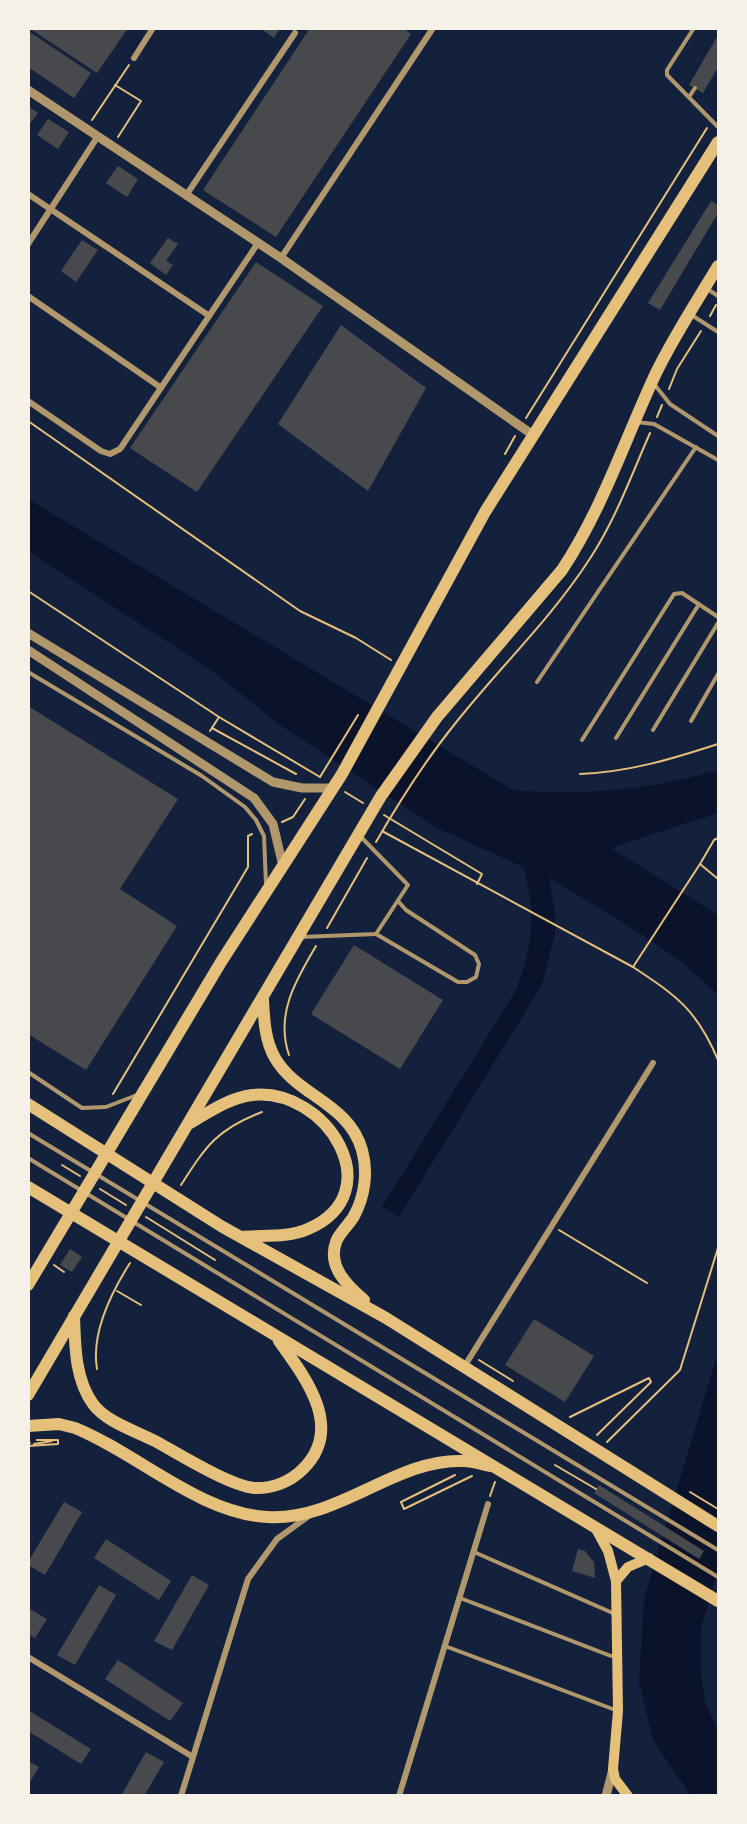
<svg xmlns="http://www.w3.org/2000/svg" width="747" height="1824" font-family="Mulish,sans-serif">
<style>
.water{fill:#0b132b}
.building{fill:#48494c}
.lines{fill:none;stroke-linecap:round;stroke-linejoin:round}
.path{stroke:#e5c07b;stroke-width:2}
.service{stroke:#b1986c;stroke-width:4}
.minor{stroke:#b1986c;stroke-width:6}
.tertiary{stroke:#b1986c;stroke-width:9}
.secondary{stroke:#e5c07b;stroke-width:10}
.primary{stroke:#e5c07b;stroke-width:12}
.trunk{stroke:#e5c07b;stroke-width:12}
</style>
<rect width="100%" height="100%" fill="#14213d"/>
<g class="water">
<path d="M28,499l485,291c70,6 138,0 205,-20v43l-107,35 107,67v80c-48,-49 -111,-81 -169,-117l6,35v20l-13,52 -143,232 -17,-10 134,-217c17,-44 21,-78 7,-123l-86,-39 -157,-103 -69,-55 -182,-118z"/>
<path d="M718,1352v219l-17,56v46l4,29 13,29v64h-28l-37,-55 -14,-58 5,-83z"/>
</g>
<g class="building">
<path d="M29,28h99l-31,45z"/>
<path d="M260,28h20l-6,10z"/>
<path d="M310,28h93l8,6 -135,203 -73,-47z"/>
<path d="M28,31l63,42 -17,25 -46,-31z"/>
<path d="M718,35v32l-15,26 -14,-8z"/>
<path d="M28,106l10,7 -10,13z"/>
<path d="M48,119l21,13 -11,17 -21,-14z"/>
<path d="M118,166l20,13 -11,18 -21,-14z"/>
<path d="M711,201l7,4v8l-58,97 -12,-7z"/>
<path d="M168,238l10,6 -12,17 7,4 -7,10 -16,-12z"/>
<path d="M82,240l16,10 -22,32 -15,-11z"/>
<path d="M256,262l67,44 -126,186 -67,-44z"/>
<path d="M341,325l85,63 -58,103 -90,-67z"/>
<path d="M28,706l150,93 -58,90 57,37 -91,144 -58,-36z"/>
<path d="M354,945l89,55 -43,69 -89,-55z"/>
<path d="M70,1249l12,8 -10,15 -12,-7z"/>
<path d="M534,1319l60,37 -29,46 -60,-37z"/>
<path d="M599,1485l105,66 -5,8 -105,-66z"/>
<path d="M64,1502l18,10 -37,63 -17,-10v-3z"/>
<path d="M106,1539l65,42 -12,19 -65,-42z"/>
<path d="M578,1549l7,2 9,11 1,16 -23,-7z"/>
<path d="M192,1575l17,10 -37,65 -18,-9z"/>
<path d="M99,1585l17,10 -41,70 -18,-10z"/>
<path d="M28,1608l19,11 -12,19 -7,-4z"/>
<path d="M118,1660l65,43 -13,18 -65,-42z"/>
<path d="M28,1710l63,39 -10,15 -53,-33z"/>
<path d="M146,1752l18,10 -20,34h-23z"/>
<path d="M28,1761l11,6 -11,18z"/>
</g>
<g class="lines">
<g class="path">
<path d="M115,85l26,16 -23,36"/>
<path d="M92,120l37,-55"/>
<path d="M710,316l6,-11"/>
<path d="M669,389l8,-20 24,-38"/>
<path d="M657,417l5,-12"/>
<path d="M526,418l181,-290"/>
<path d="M28,421l272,190 56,27 35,22"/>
<path d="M505,454l10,-18"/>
<path d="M28,591l191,126 -9,14"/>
<path d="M219,717l101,60"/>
<path d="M212,728l84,46"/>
<path d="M580,774c49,-2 92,-15 138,-30"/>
<path d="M320,777l38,-62"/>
<path d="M345,792l18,11"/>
<path d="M384,815l98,59 -5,10"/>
<path d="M282,822l11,-5 12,-18"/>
<path d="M382,831l251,136c44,29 64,43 85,93"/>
<path d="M718,838l-4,2 -14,24 18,15"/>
<path d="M376,842c23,-40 49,-81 78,-117 44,-56 96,-105 135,-165 26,-39 42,-84 61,-127"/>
<path d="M327,928l40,-70"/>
<path d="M633,967l67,-103"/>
<path d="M289,1055c-14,-41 7,-75 27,-109"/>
<path d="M113,1094l135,-227v-31l4,-2"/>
<path d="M62,1165l18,11"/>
<path d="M181,1185c25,-39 36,-56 81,-73"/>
<path d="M100,1189l26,16"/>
<path d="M146,1217l69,43"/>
<path d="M559,1230l88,53"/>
<path d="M54,1265l10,7"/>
<path d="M117,1291l24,14"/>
<path d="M479,1360l34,21"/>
<path d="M97,1369c-6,-35 14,-76 33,-106"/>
<path d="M570,1417l79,-39 2,4 -54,53"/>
<path d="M607,1442l73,-72 38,-122"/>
<path d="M28,1443h2"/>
<path d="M34,1444l18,-3"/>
<path d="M28,1446l30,-2v-4h-21"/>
<path d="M555,1465l41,24"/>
<path d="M455,1475l-54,27 3,7 68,-33"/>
<path d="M690,1492l28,17"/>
<path d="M490,1496l5,-14"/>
</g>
<g class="service">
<path d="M694,28l-27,42v5l51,52"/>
<path d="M689,97l6,-9"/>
<path d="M706,288l12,8"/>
<path d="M690,314l28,18"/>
<path d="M654,384l16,20 48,32"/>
<path d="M636,422l18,2 64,36"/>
<path d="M28,672l174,104 43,31 11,13 8,16 2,48"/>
<path d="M537,682l159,-235"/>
<path d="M691,721l27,-47"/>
<path d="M653,730l65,-107"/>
<path d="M616,738l83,-134"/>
<path d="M582,740l92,-146 8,-1 36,24"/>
<path d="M376,934l82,48h9l9,-5 3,-13 -4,-9 -69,-45 -8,-9"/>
<path d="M301,937l75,-3 32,-49 -48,-49"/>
<path d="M28,1072l54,36 24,-1 31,-12"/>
<path d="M28,1133l690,417"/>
<path d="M28,1158l690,419"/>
<path d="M474,1552l141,62"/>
<path d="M460,1598l151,58"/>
<path d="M445,1646l173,65"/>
</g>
<g class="minor">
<path d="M134,58l19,-30"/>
<path d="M28,194l180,121"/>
<path d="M187,194l108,-161"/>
<path d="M28,244l70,-108"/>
<path d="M281,258l152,-230"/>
<path d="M28,296l132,91"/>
<path d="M28,401l73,50 9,3 10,-5 138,-206"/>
<path d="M464,1367l189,-304"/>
<path d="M28,1657l165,100"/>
<path d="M181,1796l67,-217 29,-40 33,-24"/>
<path d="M399,1796l89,-292"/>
</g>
<g class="tertiary">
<path d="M28,90l253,168 252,177"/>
<path d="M28,633l245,149 29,6h32"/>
<path d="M28,650l226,148 19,26 10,42"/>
<path d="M606,1796l7,-27"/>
</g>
<g class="secondary">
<path d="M595,1527l13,24 8,30 2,130 -5,58 2,10 13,17"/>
<path d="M616,1581l12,-14 21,-9"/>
</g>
<g class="primary">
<path d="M28,1285l193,-323 121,-188 143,-262 233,-370"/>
<path d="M28,1395l353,-599 56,-79 125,-147c41,-62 63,-131 94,-197 18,-37 41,-72 62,-107"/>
</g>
<g class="trunk">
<path d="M263,1000c1,20 2,41 12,58 22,38 74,45 87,92 6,21 3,46 -8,66 -5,9 -15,17 -18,26 -9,25 12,44 28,58"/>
<path d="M28,1104l193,122 165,92 332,208"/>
<path d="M190,1123c19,-11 39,-25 62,-28 75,-8 140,98 56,134 -20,9 -45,6 -67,8"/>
<path d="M28,1187l690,414"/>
<path d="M74,1316c1,30 1,63 19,88 13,18 43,27 62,37 24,13 73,44 99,47 18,1 36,-6 49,-19 42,-41 2,-92 -24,-128"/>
<path d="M28,1426l31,-2 16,4c62,25 125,86 193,89 71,4 128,-59 195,-56 9,0 18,3 27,5"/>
</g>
</g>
<rect width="747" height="1824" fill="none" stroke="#f6f1e7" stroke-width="60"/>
</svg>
